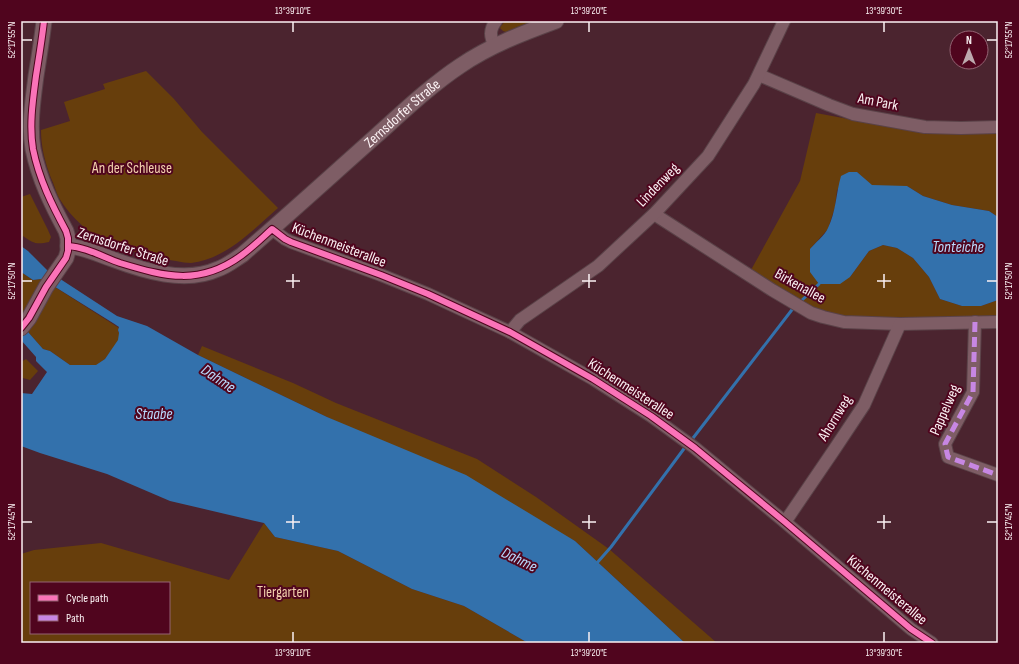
<svg xmlns="http://www.w3.org/2000/svg" width="1019" height="664" font-family="'Sofia Sans Condensed',sans-serif">
<style>
.green{fill:#673e0c;fill-rule:evenodd}
.water{fill:#3371ac}
.lines{fill:none;stroke-linecap:round;stroke-linejoin:round}
.stream{stroke:#3371ac;stroke-width:3}
.minor-casing{stroke:#5a4248;stroke-width:14}
.tertiary-casing{stroke:#5a4248;stroke-width:17}
.minor{stroke:#7e5d65;stroke-width:12}
.tertiary{stroke:#7e5d65;stroke-width:15}
.quiet{stroke:#c787e3;stroke-width:5;stroke-dasharray:10 5;stroke-linecap:butt}
.cycleway-casing{stroke:#50051e;stroke-width:8}
.cycleway{stroke:#fb73b8;stroke-width:6}
.ticks{fill:none;stroke:#fbf1f3;stroke-width:1.5}
.labels{text-anchor:middle;dominant-baseline:central;stroke-width:4;stroke-linejoin:round;paint-order:stroke}
.street-label{font-size:15px;fill:#fbf1f3;stroke:#50051e}
.park-label{font-size:15px;fill:#f3d1ae;stroke:#50051e}
.water-label{font-size:16px;font-style:italic;fill:#b9dbfe;stroke:#50051e}
.neatline{fill:none;stroke:#fbf1f3;stroke-width:1.5}
.ticks-label{font-size:10px;text-anchor:middle;fill:#fbf1f3}
</style>
<rect width="100%" height="100%" fill="#4b242f"/>
<g class="green">
<path d="M505,21h32l-28,12 -6,-2 -3,-3 1,-2z"/>
<path d="M146,71l28,28 28,33 76,76c-25,22 -52,51 -87,55 -4,0 -10,-1 -15,-2 -22,-3 -43,-10 -65,-16 -21,-11 -40,-27 -52,-47 -3,-6 -5,-14 -8,-20 -6,-16 -10,-31 -10,-48l29,-9 -6,-19 41,-13 -2,-5z"/>
<path d="M816,113l102,19 80,-3v88l-9,-6 -37,-6 -29,-9 -16,-10h-35l-15,-14 -20,18 -2,17 -7,22 -18,20v23l40,5 19,-26 14,-6 14,3 16,10 16,19 11,22 22,7h19l17,-6v17l-91,2 -60,-2 -25,-5 -36,-18 -35,-24 49,-89z"/>
<path d="M30,194l18,36 3,7 -2,5c-13,3 -16,1 -26,-6l-2,3v-42z"/>
<path d="M21,272l12,8 8,-1 3,1 75,48 -1,2 1,3v7l-14,19 -9,7 -26,-1 -20,-14 -7,-2 -22,-25z"/>
<path d="M202,346l91,37 43,20 141,56 59,38 73,52 108,94h-32l-110,-102 -248,-124 -129,-62z"/>
<path d="M26,359l12,12 -8,9 -7,-2 -2,-1v-15z"/>
<path d="M264,523l11,14 63,14 74,38 52,17 64,37h-507v-89l13,-4 67,-7 128,37zM31,583h138v50h-138z"/>
</g>
<g class="water">
<path d="M849,172h8l15,13 35,1 16,10 29,9 37,6 9,6v83l-17,6h-19l-22,-7 -11,-22 -16,-19 -16,-10 -14,-3 -14,6 -19,26 -10,7h-21l-9,-12v-23c5,-6 15,-14 18,-21 8,-16 8,-35 13,-52z"/>
<path d="M21,246l7,5 20,20 69,45 30,10 51,29 129,62 139,58 109,66 110,102h-157l-64,-37 -52,-17 -74,-38 -63,-14 -11,-14 -94,-22 -63,-27 -67,-21 -19,-7v-53l11,1 15,-22 -11,-11v-4l-15,-17v-16l22,25 7,2 20,14h26l9,-6 13,-19 1,-7 -1,-3 1,-3 -6,-4 -69,-43 -3,-1 -8,1 -12,-8z"/>
</g>
<g class="lines">
<g class="stream">
<path d="M800,302l19,-18"/>
<path d="M690,442l101,-131 3,-4"/>
<path d="M596,564l15,-17 75,-101"/>
</g>
<defs>
<g id="minor">
<path d="M495,46c-5,-9 -6,-16 1,-25"/>
<path d="M759,75l70,30 24,9 72,13 36,1 37,-1"/>
<path d="M654,214l118,76 39,23 12,4 21,5 56,2 98,-2"/>
<path d="M272,229l13,10 6,3 90,33 47,19 82,38 83,47 58,37 44,32 90,74 126,107 21,14"/>
<path d="M975,322l-2,70 -28,52 3,13 50,18"/>
<path d="M510,332l10,-12 78,-54 56,-52 54,-58 46,-72 30,-63"/>
<path d="M785,522l49,-72 30,-45 36,-81"/>
</g>
<g id="tertiary">
<path id="s1" d="M68,246c15,1 30,8 44,13 32,12 73,25 106,10 9,-3 16,-9 24,-14 45,-39 89,-79 134,-119 27,-24 54,-50 84,-70 29,-20 63,-33 96,-45"/>
<path d="M21,328l8,-10 17,-31 20,-29 2,-7v-13l-2,-7c-14,-26 -27,-52 -33,-82 -4,-24 0,-50 3,-73 3,-19 6,-37 8,-55"/>
</g>
</defs>
<use href="#minor" class="minor-casing"/>
<use href="#tertiary" class="tertiary-casing"/>
<use href="#minor" class="minor"/>
<use href="#tertiary" class="tertiary"/>
<path class="quiet" d="M975,322l-2,70 -28,52 3,13 50,18"/>
<defs>
<g id="cycleway">
<path d="M68,246c18,1 35,11 52,17 46,14 80,23 122,-8 11,-8 20,-17 30,-26l13,10 6,3 90,33 47,19 82,38 83,47 58,37 44,32 90,74 126,107 21,14"/>
<path d="M21,328l8,-10 17,-31 20,-29 2,-7v-13l-2,-7c-14,-26 -27,-52 -33,-82 -4,-24 0,-50 3,-73 3,-19 6,-37 8,-55"/>
</g>
</defs>
<use href="#cycleway" class="cycleway-casing"/>
<use href="#cycleway" class="cycleway"/>
</g>
<path class="ticks" d="M293,22v10M589,22v10M884,22v10M22,40h10M987,40h10M293,274v14M589,274v14M884,274v14M22,281h10M286,281h14M582,281h14M877,281h14M987,281h10M293,515v14M589,515v14M884,515v14M22,522h10M286,522h14M582,522h14M877,522h14M987,522h10M293,632v10M589,632v10M884,632v10"/>
<g class="labels">
<g class="street-label">
<text transform="translate(878 102) rotate(11)">Am Park</text>
<text stroke="none"><textPath href="#s1" startOffset="397">Zernsdorfer Straße</textPath></text>
<text transform="translate(658 185) rotate(-46)">Lindenweg</text>
<text transform="translate(339 245) rotate(21)">Küchenmeisterallee</text>
<text transform="translate(123 247) rotate(18)">Zernsdorfer Straße</text>
<text transform="translate(800 286) rotate(29)">Birkenallee</text>
<text transform="translate(631 389) rotate(33)">Küchenmeisterallee</text>
<text transform="translate(945 410) rotate(-66)">Pappelweg</text>
<text transform="translate(835 418) rotate(-58)">Ahornweg</text>
<text transform="translate(887 590) rotate(40)">Küchenmeisterallee</text>
</g>
<g class="park-label">
<text x="132" y="168">An der Schleuse</text>
<text x="283" y="592">Tiergarten</text>
</g>
<g class="water-label">
<text x="958" y="247">Tonteiche</text>
<text transform="translate(218 379) rotate(34)">Dahme</text>
<text x="154" y="414">Staabe</text>
<text transform="translate(519 560) rotate(26)">Dahme</text>
</g>
</g>
<rect width="1019" height="664" fill="none" stroke="#50051e" stroke-width="44"/>
<rect x="30" y="582" width="140" height="52" fill="#50051e" stroke="#946373"/>
<rect x="38" y="595" width="20" height="6" fill="#fb73b8" stroke="#946373"/>
<text x="66" y="602" font-size="12" fill="#fbf1f3">Cycle path</text>
<rect x="38" y="615" width="20" height="6" fill="#c787e3" stroke="#946373"/>
<text x="66" y="622" font-size="12" fill="#fbf1f3">Path</text>
<g transform="translate(969 50)"><circle r="19" fill="#50051e" stroke="#946373"/>
<path d="M0-3L7 15L0 10L-7 15Z" fill="#bda9ae"/>
<text y="-6" font-size="11" font-weight="bold" text-anchor="middle" fill="#fbf1f3">N</text>
</g>
<rect x="22" y="22" width="975" height="620" class="neatline"/>
<g class="ticks-label">
<text x="293" y="14">13°39'10"E</text>
<text x="589" y="14">13°39'20"E</text>
<text x="884" y="14">13°39'30"E</text>
<text transform="translate(11 40) rotate(-90)" y="4">52°17'55"N</text>
<text transform="translate(1008 40) rotate(-90)" y="4">52°17'55"N</text>
<text transform="translate(11 281) rotate(-90)" y="4">52°17'50"N</text>
<text transform="translate(1008 281) rotate(-90)" y="4">52°17'50"N</text>
<text transform="translate(11 522) rotate(-90)" y="4">52°17'45"N</text>
<text transform="translate(1008 522) rotate(-90)" y="4">52°17'45"N</text>
<text x="293" y="656">13°39'10"E</text>
<text x="589" y="656">13°39'20"E</text>
<text x="884" y="656">13°39'30"E</text>
</g>
</svg>
